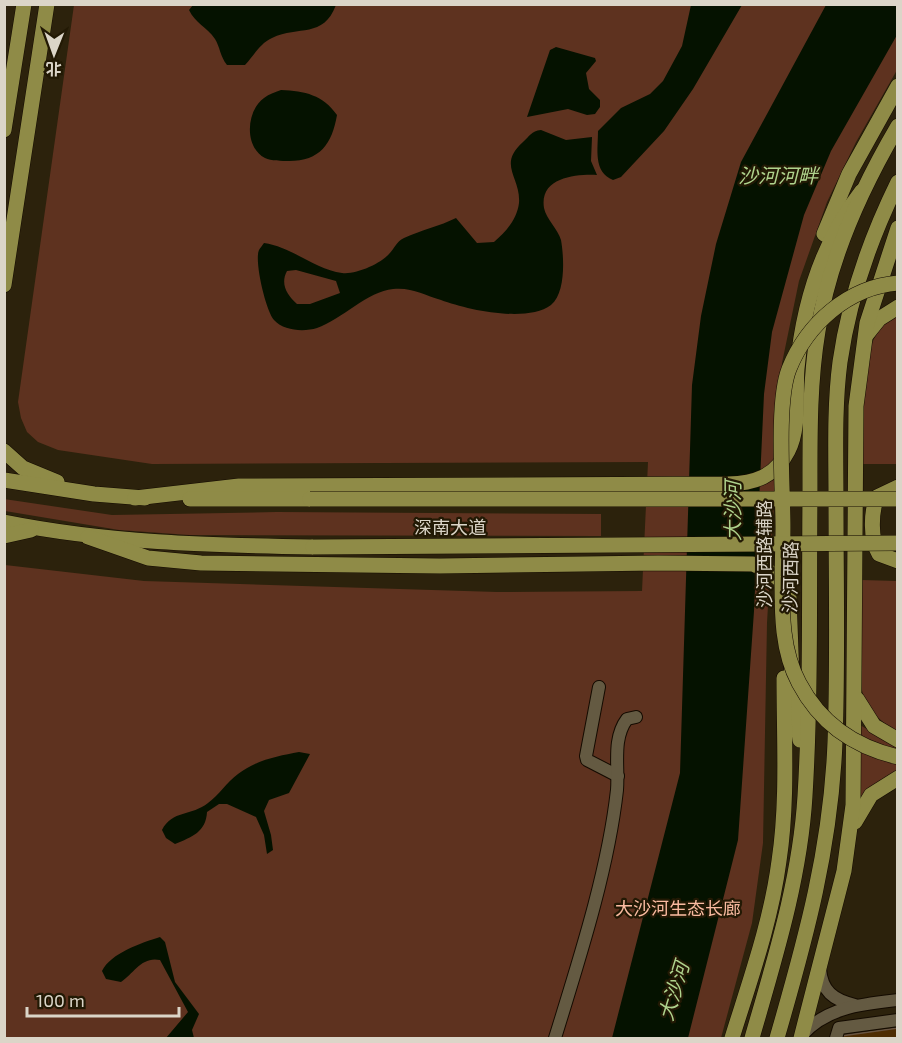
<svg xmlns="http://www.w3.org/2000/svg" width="902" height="1043" font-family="'Exo 2','Noto Sans SC',sans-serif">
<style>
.green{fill:#5e321f}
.water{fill:#051200;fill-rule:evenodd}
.building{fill:#4e2d03;stroke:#685442;stroke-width:1.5}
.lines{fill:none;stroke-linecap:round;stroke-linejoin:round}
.minor-casing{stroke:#140b00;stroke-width:14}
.major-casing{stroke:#140b00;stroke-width:16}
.minor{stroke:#645a42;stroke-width:12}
.major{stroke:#8f8b47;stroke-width:15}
.major-bridge-casing{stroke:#140b00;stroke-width:16;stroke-linecap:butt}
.major-bridge{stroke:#8f8b47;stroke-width:15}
.labels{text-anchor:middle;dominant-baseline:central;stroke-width:4.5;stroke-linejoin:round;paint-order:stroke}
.street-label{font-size:18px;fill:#dbd5c8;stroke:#221904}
.park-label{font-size:18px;fill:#fabba1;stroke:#221904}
.water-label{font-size:20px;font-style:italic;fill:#afd38d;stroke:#221904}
</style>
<rect width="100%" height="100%" fill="#2c220c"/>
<g class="green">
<path d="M74,5h823v65l-41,72 -29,60 -28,79 -17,82 -15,260 -4,220 -11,80 -31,115h-716v-473l139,16 353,11 145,-1 6,-129 -496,2 -94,-14 -20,-8 -11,-10 -6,-14 -3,-16z"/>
<path d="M897,313v151h-37c2,-51 -9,-119 37,-151z"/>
<path d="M4,499l108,16 165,-3 324,2v22l-412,-1 -70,-5 -114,-19z"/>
<path d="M861,580l36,1v151c-14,-9 -25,-18 -32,-33 -11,-23 -4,-91 -4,-119z"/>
<path d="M860,725l37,22 1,25 -39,29z"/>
</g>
<g class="water">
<path d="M193,5v-1l143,1c-13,34 -37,20 -64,33 -13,6 -18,18 -27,27h-18c-7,-9 -7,-18 -12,-26 -8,-12 -20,-16 -26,-29z"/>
<path d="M691,5h51l-49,84 -29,42 -43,46 -8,3c-20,-8 -15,-31 -15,-49l23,-23 29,-14 13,-13 19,-35z"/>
<path d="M826,5h71v30l-66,116 -27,64 -32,117 -8,62 -10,217 -16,229 -50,198h-76l68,-265 12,-388 9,-69 15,-72 25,-82z"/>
<path d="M556,47l39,11 1,3 -10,12 3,16 11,11v7l-5,7 -8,1 -19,-6 -41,8 23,-67z"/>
<path d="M281,90c24,1 42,5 56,25 -5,29 -17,46 -48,46 -7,0 -18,0 -24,-3 -21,-11 -19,-47 -1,-60 5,-4 12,-6 17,-8z"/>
<path d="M541,130l25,10 26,-3 -1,24 6,14c-20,-1 -58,2 -53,33 2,11 14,21 17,32 3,17 5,53 -10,65 -24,18 -83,5 -110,-5 -17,-5 -29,-13 -48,-11 -25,2 -52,31 -76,39 -13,4 -33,3 -43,-8 -8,-9 -20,-59 -15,-70 1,-2 3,-4 5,-7 28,4 52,27 78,30 13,2 38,-9 47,-19 6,-6 7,-12 15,-16 17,-8 36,-12 52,-20l21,25 17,-1c12,-10 23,-23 25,-39 2,-26 -22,-38 4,-61 7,-6 8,-11 18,-12zM296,270l40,11 4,12 -30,11h-13c-10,-9 -17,-20 -10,-33z"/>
<path d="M299,752l11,2 -21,39 -20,7 -5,11 7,24 2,15 -6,4 -3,-19 -8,-18 -29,-13h-8l-12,8c-1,20 -15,25 -32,32l-9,-6 -4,-8c10,-20 30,-14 46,-27 11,-8 19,-21 30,-29 18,-14 40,-18 61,-22z"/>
<path d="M160,937l5,5 10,40 24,32 -7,16 2,8h-28l22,-26 -28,-52c-18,-4 -26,13 -39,22l-15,-3 -4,-8c9,-18 39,-28 58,-34z"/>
</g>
<path class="building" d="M898,1028v10h-58l1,-2z"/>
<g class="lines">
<defs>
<g id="minor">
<path d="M599,687l-13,69 1,4 31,16"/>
<path d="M820,969c2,22 13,31 35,36"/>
<path d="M802,1035c25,-28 60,-31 96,-35"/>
<path d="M555,1038c24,-78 53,-167 62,-248 2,-24 -5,-51 10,-71l9,-2"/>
<path d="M836,1038l3,-10 59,-8"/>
</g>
<g id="major">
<path d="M4,130l20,-126"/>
<path d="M824,234l25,-60 49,-88"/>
<path d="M4,285l43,-281"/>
<path d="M867,334l12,-15 19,-12"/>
<path d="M4,451l19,17 34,14"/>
<path d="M4,480l90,14 51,4"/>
<path d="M898,487l-21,10c-6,15 -7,42 2,57l19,7"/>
<path d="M135,498l104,-12 489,-2c27,-1 47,-7 60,-33 12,-23 7,-56 9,-82 6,-65 25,-127 65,-178"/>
<path d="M190,499h120"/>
<path d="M4,522c105,21 202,23 309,25"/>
<path d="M4,536l27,-6"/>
<path d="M88,537l60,21 53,5 239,3 218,-3 95,1 19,9 8,7 9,17 3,82 8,61"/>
<path d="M857,699l17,27 24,14"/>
<path d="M855,822l16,-27 27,-17"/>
<path d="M732,1038c18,-58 39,-116 47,-177 9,-60 5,-122 5,-183"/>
<path d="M752,1038c23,-80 48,-159 53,-242 6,-100 4,-201 5,-301 0,-55 -1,-110 8,-164 11,-73 43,-142 80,-205"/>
<path d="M777,1038c29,-100 54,-191 58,-296 3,-80 1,-160 1,-240 0,-47 -2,-94 4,-140 9,-63 30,-123 58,-180"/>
<path d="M801,1038l43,-167 9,-66 3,-399 11,-83 31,-95"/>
</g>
</defs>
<use href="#minor" class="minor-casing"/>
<use href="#major" class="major-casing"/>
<use href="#minor" class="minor"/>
<use href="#major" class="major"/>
<defs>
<g id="major-bridge">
<path d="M898,283c-50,4 -91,41 -109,86 -13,33 -6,119 -6,158 0,34 -3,70 1,105 2,17 7,36 15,51 21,40 56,64 99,74"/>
<path d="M310,499h588"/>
<path d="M313,547l585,-4"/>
</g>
</defs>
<use href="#major-bridge" class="major-bridge-casing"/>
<use href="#major-bridge" class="major-bridge"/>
</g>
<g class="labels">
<g class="street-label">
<text x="450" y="527">深南大道</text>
<text transform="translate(764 554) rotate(-90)">沙河西路辅路</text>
<text transform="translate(790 577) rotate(-89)">沙河西路</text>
</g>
<g class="park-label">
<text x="678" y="908">大沙河生态长廊</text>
</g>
<g class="water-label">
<text x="778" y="175">沙河河畔</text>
<text transform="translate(732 511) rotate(-90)">大沙河</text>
<text transform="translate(673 991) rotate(-73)">大沙河</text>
</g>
</g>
<rect width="902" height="1043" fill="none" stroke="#dbd5c8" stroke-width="12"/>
<g transform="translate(54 54) rotate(181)" stroke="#221904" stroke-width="4.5" paint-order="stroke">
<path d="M0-4.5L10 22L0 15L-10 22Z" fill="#dbd5c8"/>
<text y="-9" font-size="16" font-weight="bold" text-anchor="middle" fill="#dbd5c8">北</text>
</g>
<path d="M27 1007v9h152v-9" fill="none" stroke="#dbd5c8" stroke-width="3"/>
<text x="36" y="1007" font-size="18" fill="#dbd5c8" stroke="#221904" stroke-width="4.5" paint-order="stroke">100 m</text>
</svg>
